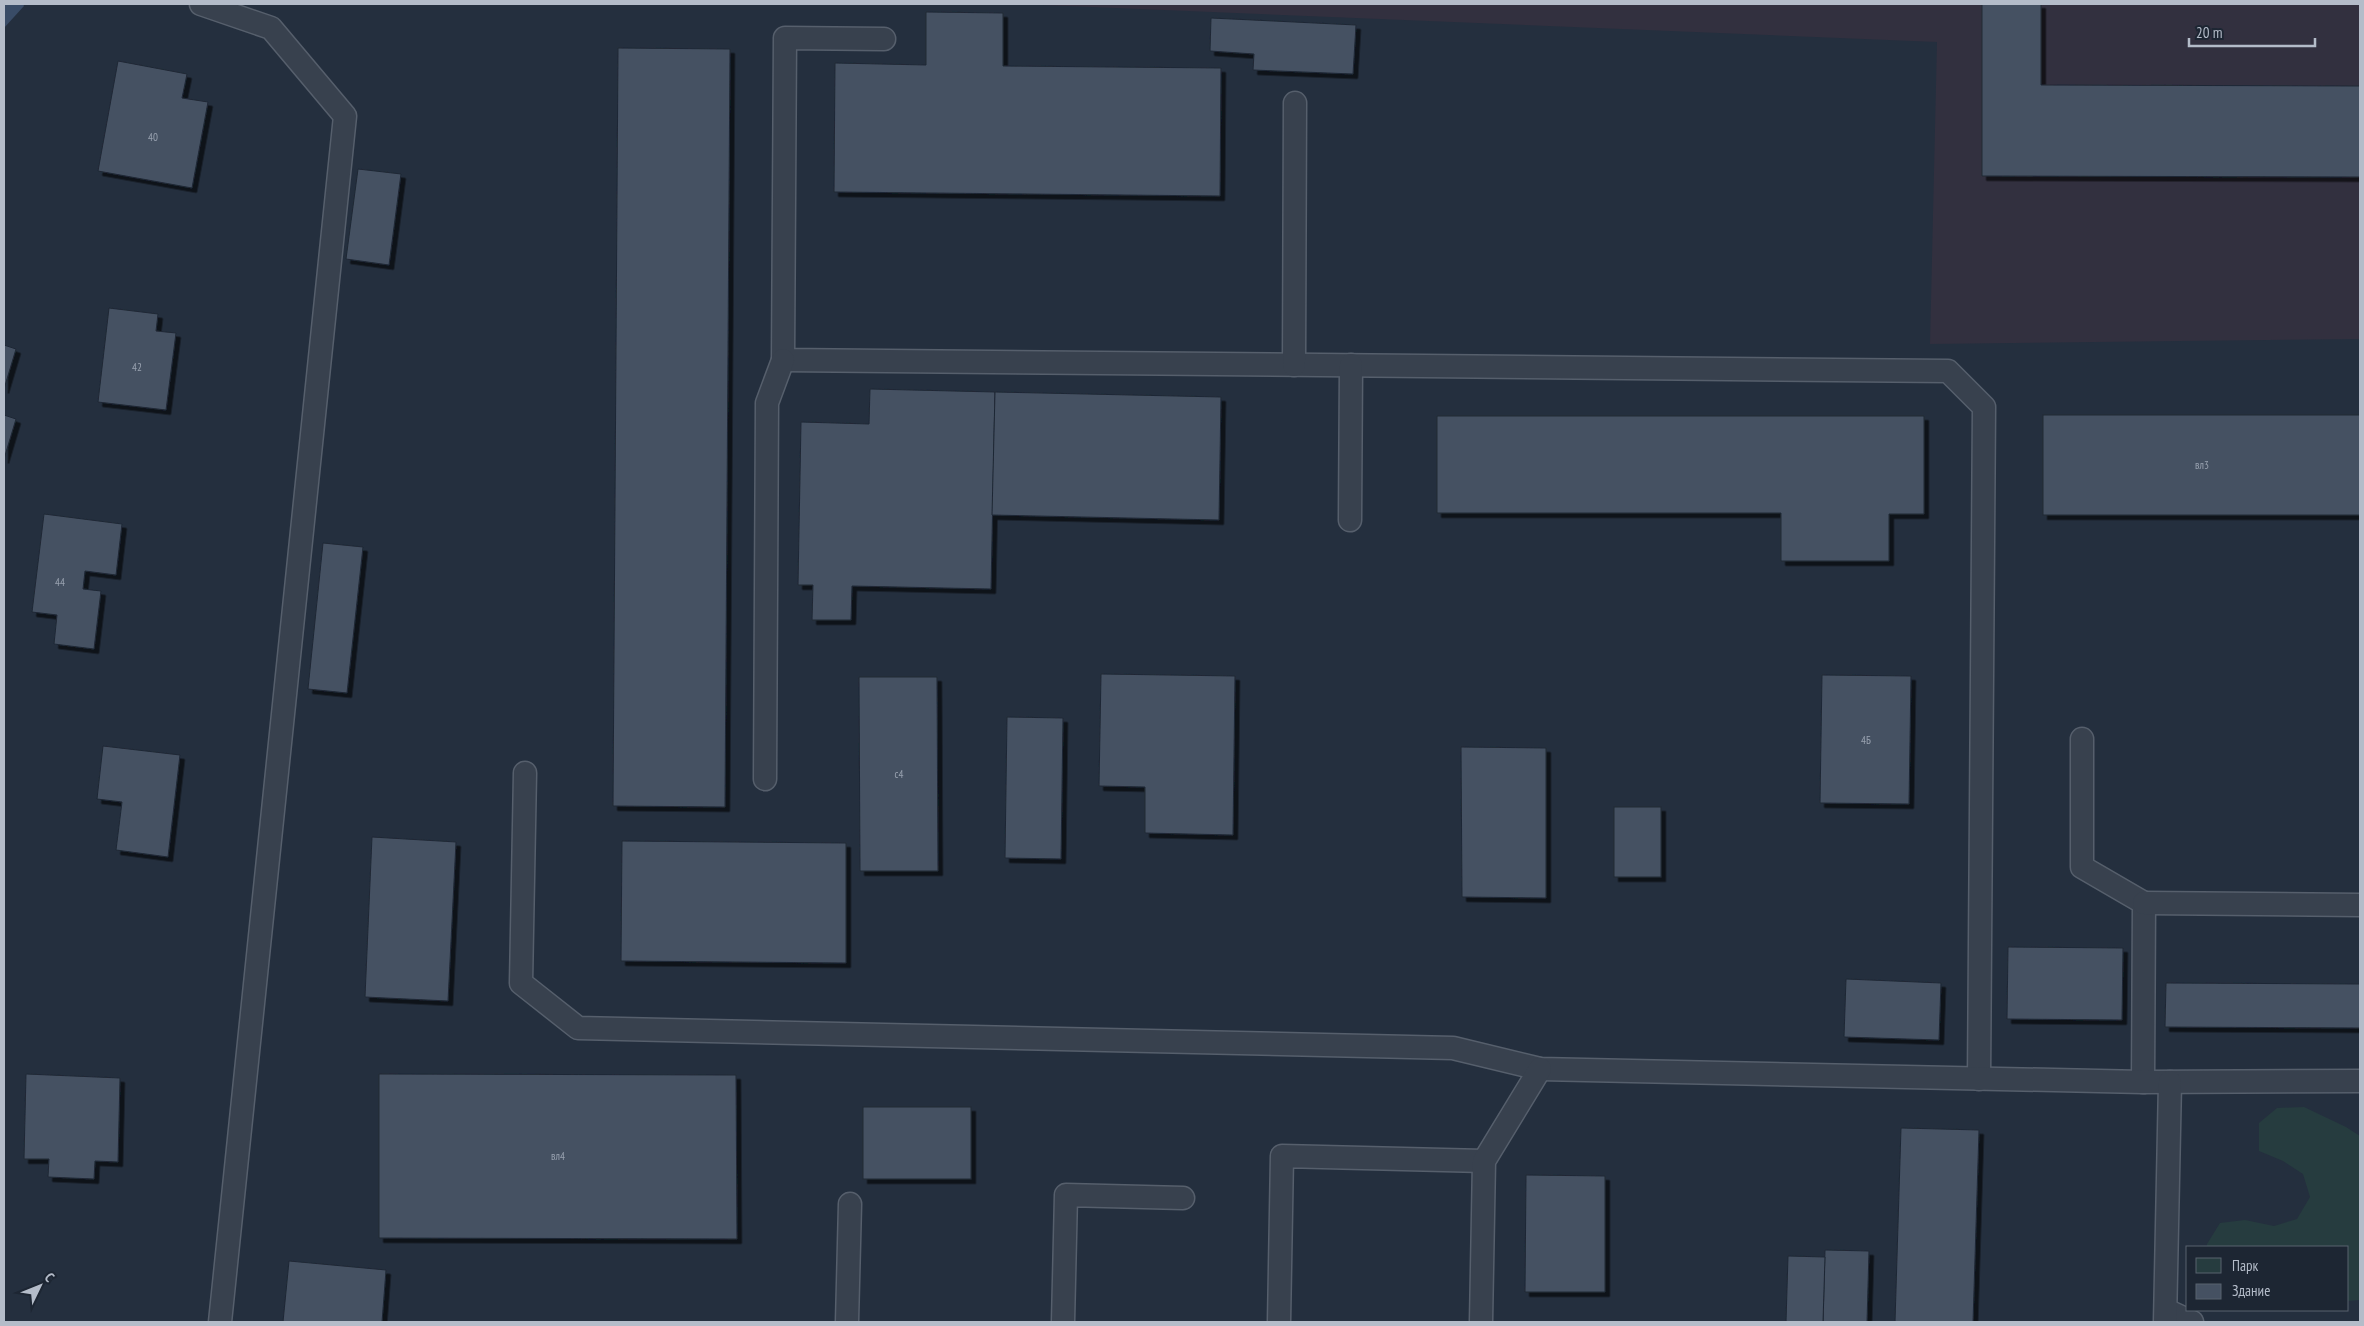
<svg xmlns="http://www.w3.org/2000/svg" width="2364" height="1326" font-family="'PT Sans Narrow',sans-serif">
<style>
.medical{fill:#32303f}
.green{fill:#263c3f}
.water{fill:#394c67}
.building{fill:#455162;stroke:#1f2835;filter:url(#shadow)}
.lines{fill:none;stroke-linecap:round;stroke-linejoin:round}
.lane-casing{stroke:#565f6c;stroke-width:25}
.lane{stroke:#38414e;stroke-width:22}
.labels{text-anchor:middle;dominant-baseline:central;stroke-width:5;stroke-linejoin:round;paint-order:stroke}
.number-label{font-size:11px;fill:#98a1af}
</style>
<defs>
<filter id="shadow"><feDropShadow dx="4.5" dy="4.5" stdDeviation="0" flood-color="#0009"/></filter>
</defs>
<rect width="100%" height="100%" fill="#242f3e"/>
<path class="medical" d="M1019,4h1341v335l-430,5 7,-302z"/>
<path class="green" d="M2304,1107l42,20 14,9v164l-12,1v-54h-141v-3l13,-21 25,-3 29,6 23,-7 13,-22 -7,-23 -20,-13 -24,-10v-28l18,-15z"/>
<path class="water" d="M4,4h19l1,2 -20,22z"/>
<g class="building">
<path d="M1982,4h59v81l319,1v91l-378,-1z"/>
<path d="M926,12l77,1v53l218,2 -1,128 -386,-4 1,-129 91,2z"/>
<path d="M1211,18l145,7 -3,49 -100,-4 1,-16 -44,-3z"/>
<path d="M618,48l112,1 -5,758 -112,-1z"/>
<path d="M118,61l69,13 -5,24 26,4 -16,86 -94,-17z"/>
<path d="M358,169l43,5 -12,91 -43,-6z"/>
<path d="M109,308l49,6 -2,17 20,2 -10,77 -68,-8z"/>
<path d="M4,345l12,4 -12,40z"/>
<path d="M870,389l125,3 -4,197 -139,-3 -1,34h-39l1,-35h-15l3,-163 68,2z"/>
<path d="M995,392l226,5 -2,123 -227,-5z"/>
<path d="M4,415l12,4 -12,40z"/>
<rect x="2043" y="415" width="317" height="100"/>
<path d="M1437,416h487v98h-35v47h-108v-48h-344z"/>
<path d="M44,514l78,10 -6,51 -31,-4 -2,18 18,2 -7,58 -40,-5 3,-29 -25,-3z"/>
<path d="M323,543l40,4 -16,146 -39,-4z"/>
<path d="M1101,674l134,2 -2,159 -88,-2v-46l-46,-1z"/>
<path d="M1822,675l89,1 -2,128 -89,-1z"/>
<path d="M859,677h78l1,194h-78z"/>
<path d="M1007,717l56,1 -2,141 -56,-1z"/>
<path d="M103,746l77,9 -12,102 -52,-7 6,-48 -25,-3z"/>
<path d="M1461,747l85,1v150l-84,-1z"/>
<rect x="1614" y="807" width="47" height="70"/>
<path d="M372,837l84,5 -8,159 -83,-4z"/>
<path d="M622,841l224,2v120l-225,-2z"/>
<path d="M2008,947l115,1 -1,72 -115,-1z"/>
<path d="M1846,979l95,4 -2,57 -95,-3z"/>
<path d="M2166,983l194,1v44l-195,-1z"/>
<path d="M26,1074l94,4 -2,84 -23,-1 -1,18 -46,-2 1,-18h-25z"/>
<path d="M379,1074l357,1 1,164 -358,-1z"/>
<rect x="863" y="1107" width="108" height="72"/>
<path d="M1901,1128l78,2 -6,192h-78z"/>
<path d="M1526,1175l79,1v116h-80z"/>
<path d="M1825,1250l44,1 -2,71h-44z"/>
<path d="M1788,1256l37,1 -2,65h-37z"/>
<path d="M289,1261l97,9 -4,52h-99z"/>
</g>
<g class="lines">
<defs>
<g id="lane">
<path d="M201,4l70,24 74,88 -125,1206"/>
<path d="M884,39l-99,-1 -2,322 1165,11 36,36 -5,672"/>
<path d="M1294,365l1,-262"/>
<path d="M1350,520l1,-155"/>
<path d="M2082,739v128l62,36 -1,179"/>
<path d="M525,773l-4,210 57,45 875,20 87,21 603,13 217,-1"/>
<path d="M765,779l2,-376 16,-43"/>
<path d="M2144,903l216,2"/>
<path d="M2166,1310l26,12"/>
<path d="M847,1322l3,-118"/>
<path d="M1063,1322l3,-127 117,3"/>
<path d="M1279,1322l3,-166 202,5"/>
<path d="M1481,1322l3,-161 56,-92"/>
<path d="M2165,1322l5,-240"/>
</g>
</defs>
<use href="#lane" class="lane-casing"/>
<use href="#lane" class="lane"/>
</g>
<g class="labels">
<g class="number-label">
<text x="153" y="137">40</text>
<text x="137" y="367">42</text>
<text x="2202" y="465">вл3</text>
<text x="60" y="582">44</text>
<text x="1866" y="740">4Б</text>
<text x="899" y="774">с4</text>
<text x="558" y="1156">вл4</text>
</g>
</g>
<rect width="2364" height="1326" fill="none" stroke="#b4bcc9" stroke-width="10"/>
<rect x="2186" y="1246" width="162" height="65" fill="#1d2633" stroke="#59626f"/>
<rect x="2196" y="1258" width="25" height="15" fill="#263c3f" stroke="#59626f"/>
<text x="2232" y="1271" font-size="15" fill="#b4bcc9">Парк</text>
<rect x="2196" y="1284" width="25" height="15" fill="#455162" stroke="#59626f"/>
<text x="2232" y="1296" font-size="15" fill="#b4bcc9">Здание</text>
<g transform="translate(40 1286) rotate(47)" stroke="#1d2633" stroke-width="4" paint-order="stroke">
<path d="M0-4L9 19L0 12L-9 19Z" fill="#b4bcc9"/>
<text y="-8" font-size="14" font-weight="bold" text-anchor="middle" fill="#b4bcc9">С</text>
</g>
<path d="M2189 38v8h126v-8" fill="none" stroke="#b4bcc9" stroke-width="2.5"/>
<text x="2196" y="38" font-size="15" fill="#b4bcc9" stroke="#1d2633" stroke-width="4" paint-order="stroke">20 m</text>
</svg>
